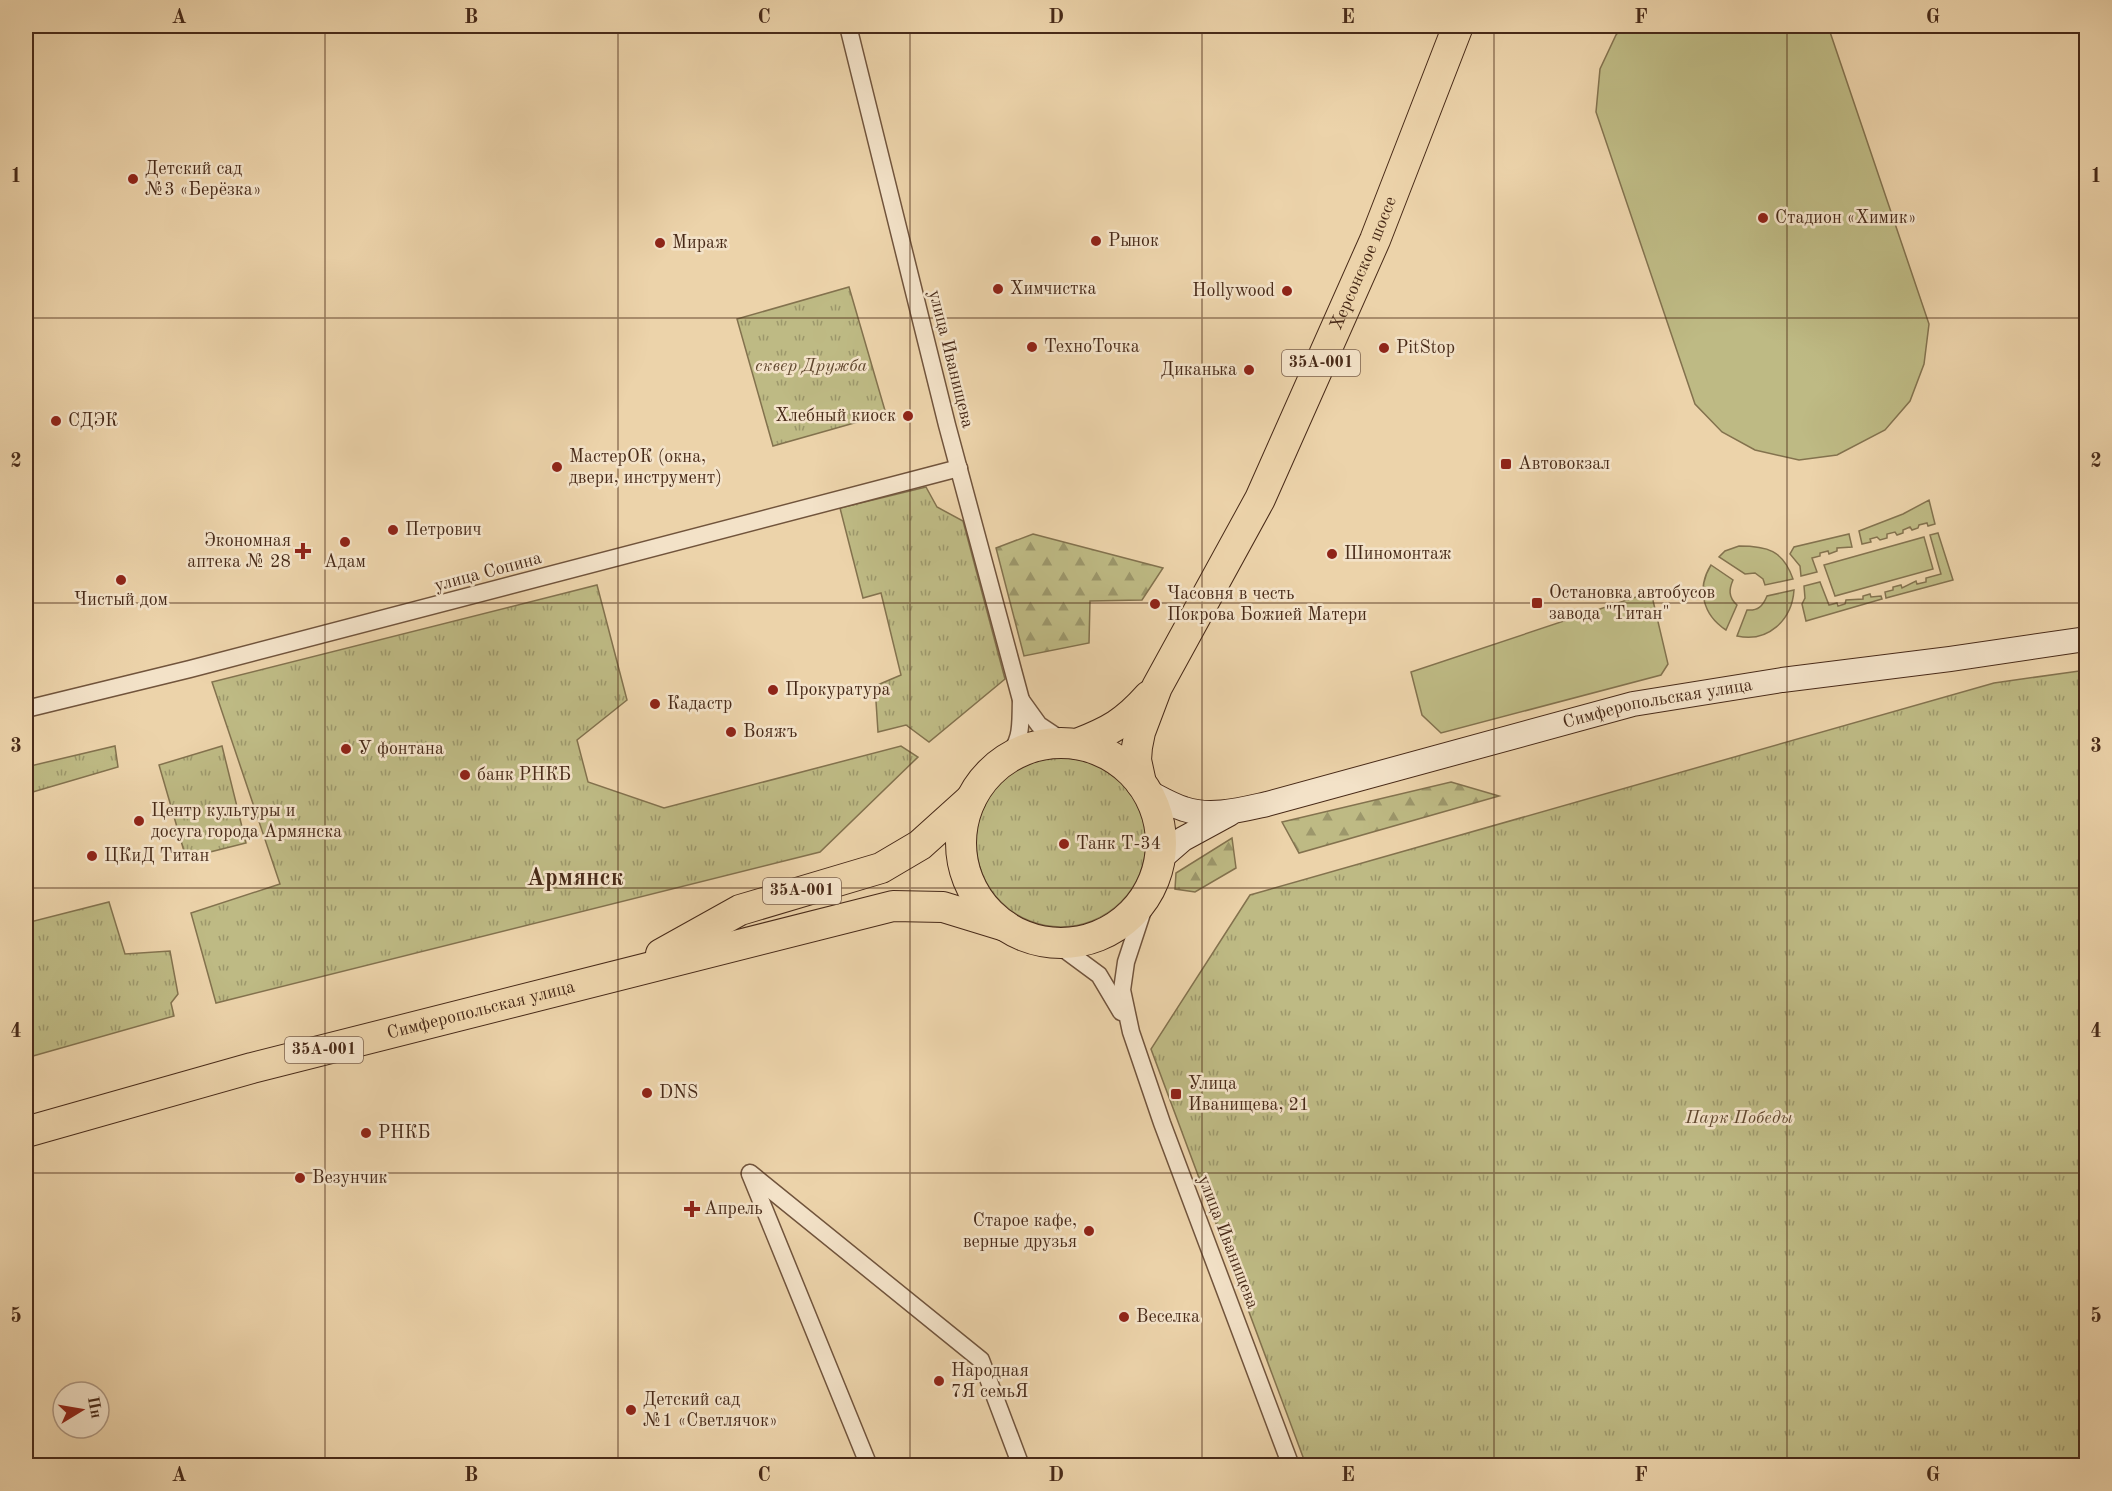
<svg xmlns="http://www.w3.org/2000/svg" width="2112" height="1491" font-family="'Old Standard TT',serif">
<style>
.green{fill:#beba84;stroke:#83724e;stroke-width:1.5}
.forest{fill:url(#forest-firs);stroke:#83724e;stroke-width:1.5}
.park{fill:url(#park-tufts);stroke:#83724e;stroke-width:1.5}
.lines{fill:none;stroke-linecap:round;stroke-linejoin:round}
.street-casing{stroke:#71543c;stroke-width:19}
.secondary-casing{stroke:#482a18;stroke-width:26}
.highway-casing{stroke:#482a18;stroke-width:32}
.street{stroke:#f3e2c8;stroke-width:16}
.secondary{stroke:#f3e2c8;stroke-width:24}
.highway{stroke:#ecd3aa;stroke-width:30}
.grid{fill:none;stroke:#482a18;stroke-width:1.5;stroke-opacity:0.55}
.poi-dot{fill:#8f2418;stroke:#f3e2c8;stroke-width:2}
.labels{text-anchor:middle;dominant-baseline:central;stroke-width:5;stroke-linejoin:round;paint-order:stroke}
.shield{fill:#f3e2c8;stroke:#7b614d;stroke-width:1.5}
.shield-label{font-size:16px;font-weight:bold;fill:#482a18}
.poi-label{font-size:18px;fill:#482a18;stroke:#f3e2c8;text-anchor:start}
.street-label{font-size:18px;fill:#482a18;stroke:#f3e2c8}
.park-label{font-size:18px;font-style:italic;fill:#60472e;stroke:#f3e2c8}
.district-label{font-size:24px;font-weight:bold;fill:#482a18;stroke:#f3e2c8}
.neatline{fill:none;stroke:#482a18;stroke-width:2}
.grid-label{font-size:20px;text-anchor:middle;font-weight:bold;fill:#482a18}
</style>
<defs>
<pattern id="forest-firs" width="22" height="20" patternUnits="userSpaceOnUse" patternTransform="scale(1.5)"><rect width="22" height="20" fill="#beba84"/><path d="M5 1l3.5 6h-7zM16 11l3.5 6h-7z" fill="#9c976b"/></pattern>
<pattern id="park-tufts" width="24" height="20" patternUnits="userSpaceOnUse" patternTransform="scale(1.5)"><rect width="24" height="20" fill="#beba84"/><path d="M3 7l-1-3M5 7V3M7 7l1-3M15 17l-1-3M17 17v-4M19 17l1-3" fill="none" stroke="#9c976b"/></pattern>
</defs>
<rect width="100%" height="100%" fill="#ecd3aa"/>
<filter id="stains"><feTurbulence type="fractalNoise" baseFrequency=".00333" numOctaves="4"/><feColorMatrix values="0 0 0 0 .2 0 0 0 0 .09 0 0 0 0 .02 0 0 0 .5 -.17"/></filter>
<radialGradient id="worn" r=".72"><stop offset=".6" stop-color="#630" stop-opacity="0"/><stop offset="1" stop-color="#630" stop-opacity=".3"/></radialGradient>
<g class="green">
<path d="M1623,26h201l6,6 99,292 -5,40 -14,37 -25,29 -48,25 -38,5 -44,-10 -33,-18 -27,-28 -99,-292 4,-43 16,-34z"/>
<path d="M1929,500l6,24 -7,2 -1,-3 -8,2 -1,3 -6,2 -2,-3 -7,3v3l-6,2 -2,-3 -8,2v4l-7,2 -3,-3 -7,2 1,3 -9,2 -3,-13 44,-17z"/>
<path d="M1938,533l15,47 -67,18 -1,-6 8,-2v-3l8,-2 1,3 14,-7 1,3 9,-2v-4l15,-4 -11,-39z"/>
<path d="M1849,534l3,13 -15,1v3l-8,3 -1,-3 -8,2v3l-8,2 5,14 -16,4 -1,-10 -10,-12 4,-7z"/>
<path d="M1924,537l9,32 -98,27 -11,-31z"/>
<path d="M1739,546c28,0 44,4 54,33l-28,6 -2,-6 -8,-6 -10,1 -26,-17 6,-6z"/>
<path d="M1711,565l22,15c-4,9 -5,17 4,25l-11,25c-23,-15 -30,-41 -15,-65z"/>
<path d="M1820,582l9,23 8,-2 1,3 7,-2 1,-4 17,-1v-3l7,-2 1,3 10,-1 1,3 -76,22 -4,-17 3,-6 -1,-12z"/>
<path d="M1794,590c-2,30 -26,53 -57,46l10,-26c11,1 16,-4 20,-14z"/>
<path d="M1651,592l17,72 -7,11 -220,58 -19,-18 -11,-43z"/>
</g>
<g class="forest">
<path d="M1033,534l130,34 -21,32 -52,1 -1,42 -65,13 -28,-108z"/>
<path d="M1451,782l48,14 -200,57 -17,-31z"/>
<path d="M1232,838l4,30 -41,24 -20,-3 1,-16z"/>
</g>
<g class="park">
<path d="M849,287l37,127 -113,32 -36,-127z"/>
<path d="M926,487l11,20 26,14 42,158 -76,63 -23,-17 -28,7 -3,-46 26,-11 -20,-82 -18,5 -23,-90z"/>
<path d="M597,585l30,115 -50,40 11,42 76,26 237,-62 17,11 -98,95 -604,151 -25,-90 89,-29 -68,-202z"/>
<path d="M2086,670v795h-780l-155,-416 99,-154 744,-212z"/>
<path d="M115,746l3,21 -92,27v-27z"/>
<path d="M222,746l24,97 -60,15 -27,-93z"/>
<circle cx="1061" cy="842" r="85"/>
<path d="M109,902l16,52 45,-3 8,43 -7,9 3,13 -148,42v-135z"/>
</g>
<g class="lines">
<defs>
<g id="street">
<path d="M848,26l99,399 74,275c-1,25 2,39 -15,59"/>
<path d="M1021,700l18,25 27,18"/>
<path d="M26,709l164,-40 769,-201"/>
<path d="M1149,892l-23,70 -4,28 9,42 31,91 129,343"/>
<path d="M1057,944l42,31 22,37"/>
<path d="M750,1173l231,187 40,106"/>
<path d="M750,1174l119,292"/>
</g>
<g id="secondary">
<path id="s1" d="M1146,791c12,6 25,14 38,18 27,9 56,1 83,-5l366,-100 149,-24 168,-21 136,-20"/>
<path d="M1160,859l23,-20 46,-25"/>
</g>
<g id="highway">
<circle cx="1061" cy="843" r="100"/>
<path d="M1077,744c33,-13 48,-21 72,-48"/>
<path id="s2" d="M1141,783l-5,-23 1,-13 3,-15 17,-45 103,-188 115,-259 83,-214"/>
<path d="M661,954l79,-44 141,-42 39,-23 51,-46"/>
<path id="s3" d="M26,1132l226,-64 641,-162 50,1 62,19"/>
</g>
</defs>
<use href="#street" class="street-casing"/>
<use href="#secondary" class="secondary-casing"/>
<use href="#highway" class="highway-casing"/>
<use href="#street" class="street"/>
<use href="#secondary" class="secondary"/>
<use href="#highway" class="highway"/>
</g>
<path class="grid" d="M325,26v1440M618,26v1440M910,26v1440M1202,26v1440M1494,26v1440M1787,26v1440M26,318h2060M26,603h2060M26,888h2060M26,1173h2060"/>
<g class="poi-dot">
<circle cx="133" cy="179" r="6"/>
<circle cx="1763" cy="218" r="6"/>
<circle cx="1096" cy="241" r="6"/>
<circle cx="660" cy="243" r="6"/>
<circle cx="998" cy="289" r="6"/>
<circle cx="1287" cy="291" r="6"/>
<circle cx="1032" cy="347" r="6"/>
<circle cx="1384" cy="348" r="6"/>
<circle cx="1249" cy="370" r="6"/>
<circle cx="908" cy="416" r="6"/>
<circle cx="56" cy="421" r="6"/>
<rect x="1500" y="458" width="12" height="12" rx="3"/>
<circle cx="557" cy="467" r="6"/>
<circle cx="393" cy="530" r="6"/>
<circle cx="345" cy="542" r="6"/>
<path d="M300 542h6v6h6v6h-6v6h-6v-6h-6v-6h6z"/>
<circle cx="1332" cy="554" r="6"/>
<circle cx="121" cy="580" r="6"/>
<rect x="1531" y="597" width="12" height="12" rx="3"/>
<circle cx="1155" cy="604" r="6"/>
<circle cx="773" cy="690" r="6"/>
<circle cx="655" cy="704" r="6"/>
<circle cx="731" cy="732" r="6"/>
<circle cx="346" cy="749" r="6"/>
<circle cx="465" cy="775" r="6"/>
<circle cx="139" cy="821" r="6"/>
<circle cx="1064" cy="844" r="6"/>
<circle cx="92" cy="856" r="6"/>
<circle cx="647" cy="1093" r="6"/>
<rect x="1170" y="1088" width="12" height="12" rx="3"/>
<circle cx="366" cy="1133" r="6"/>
<circle cx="300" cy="1178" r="6"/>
<path d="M689 1200h6v6h6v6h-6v6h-6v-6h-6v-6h6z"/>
<circle cx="1089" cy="1231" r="6"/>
<circle cx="1124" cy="1317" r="6"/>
<circle cx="939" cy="1381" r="6"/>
<circle cx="631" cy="1410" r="6"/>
</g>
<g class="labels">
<g class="shield">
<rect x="1282" y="350" width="78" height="26" rx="4.5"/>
<rect x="763" y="878" width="78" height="26" rx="4.5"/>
<rect x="285" y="1037" width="78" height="26" rx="4.5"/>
</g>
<g class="shield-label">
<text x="1321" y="363">35А-001</text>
<text x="802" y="891">35А-001</text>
<text x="324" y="1050">35А-001</text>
</g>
<g class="poi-label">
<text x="145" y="169">Детский сад<tspan x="145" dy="21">№3 «Берёзка»</tspan></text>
<text x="1775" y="218">Стадион «Химик»</text>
<text x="1108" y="241">Рынок</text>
<text x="672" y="243">Мираж</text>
<text x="1010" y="289">Химчистка</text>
<text x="1275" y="291" text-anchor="end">Hollywood</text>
<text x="1044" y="347">ТехноТочка</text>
<text x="1396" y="348">PitStop</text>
<text x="1237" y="370" text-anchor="end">Диканька</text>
<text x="896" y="416" text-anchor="end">Хлебный киоск</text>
<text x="68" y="421">СДЭК</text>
<text x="569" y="457">МастерОК (окна,<tspan x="569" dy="21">двери, инструмент)</tspan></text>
<text x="1518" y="464">Автовокзал</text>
<text x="405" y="530">Петрович</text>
<text x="291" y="541" text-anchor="end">Экономная<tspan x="291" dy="21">аптека № 28</tspan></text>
<text x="1344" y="554">Шиномонтаж</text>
<text x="345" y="562" text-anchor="middle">Адам</text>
<text x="1549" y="593">Остановка автобусов<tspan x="1549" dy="21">завода "Титан"</tspan></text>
<text x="1167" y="594">Часовня в честь<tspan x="1167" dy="21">Покрова Божией Матери</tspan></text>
<text x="121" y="600" text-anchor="middle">Чистый дом</text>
<text x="785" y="690">Прокуратура</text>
<text x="667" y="704">Кадастр</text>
<text x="743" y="732">Вояжъ</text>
<text x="358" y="749">У фонтана</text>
<text x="477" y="775">банк РНКБ</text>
<text x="151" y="811">Центр культуры и<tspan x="151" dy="21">досуга города Армянска</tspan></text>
<text x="1076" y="844">Танк Т-34</text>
<text x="104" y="856">ЦКиД Титан</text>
<text x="1188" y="1084">Улица<tspan x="1188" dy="21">Иванищева, 21</tspan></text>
<text x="659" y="1093">DNS</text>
<text x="378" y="1133">РНКБ</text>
<text x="312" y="1178">Везунчик</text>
<text x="704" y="1209">Апрель</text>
<text x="1077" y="1221" text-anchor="end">Старое кафе,<tspan x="1077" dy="21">верные друзья</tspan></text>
<text x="1136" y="1317">Веселка</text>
<text x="951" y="1371">Народная<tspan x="951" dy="21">7Я семьЯ</tspan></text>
<text x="643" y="1400">Детский сад<tspan x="643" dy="21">№1 «Светлячок»</tspan></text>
</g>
<g class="street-label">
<text stroke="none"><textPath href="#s2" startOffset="572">Херсонское шоссе</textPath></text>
<text transform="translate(951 359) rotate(76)">улица Иванищева</text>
<text transform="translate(488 572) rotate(-15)">улица Сопина</text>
<text stroke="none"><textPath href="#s1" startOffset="530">Симферопольская улица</textPath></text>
<text stroke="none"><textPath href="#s3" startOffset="471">Симферопольская улица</textPath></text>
<text transform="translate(1228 1242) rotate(69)">улица Иванищева</text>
</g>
<g class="park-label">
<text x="811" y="366">сквер Дружба</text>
<text x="1739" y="1118">Парк Победы</text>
</g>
<g class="district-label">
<text x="575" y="879">Армянск</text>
</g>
</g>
<rect width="2112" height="1491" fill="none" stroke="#ecd3aa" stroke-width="66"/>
<g transform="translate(81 1410) rotate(79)"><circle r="28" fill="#f3e2c8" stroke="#af9882" stroke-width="1.5"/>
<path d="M0-4.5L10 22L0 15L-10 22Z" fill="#8f2418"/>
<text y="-9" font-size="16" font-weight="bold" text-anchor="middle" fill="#482a18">Пн</text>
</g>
<rect x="33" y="33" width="2046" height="1425" class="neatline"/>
<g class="grid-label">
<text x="179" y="23">A</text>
<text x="471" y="23">B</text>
<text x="764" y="23">C</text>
<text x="1056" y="23">D</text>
<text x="1348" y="23">E</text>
<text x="1641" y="23">F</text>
<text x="1933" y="23">G</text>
<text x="16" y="182">1</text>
<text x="2096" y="182">1</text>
<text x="16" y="467">2</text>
<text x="2096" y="467">2</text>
<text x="16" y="752">3</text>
<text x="2096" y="752">3</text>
<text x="16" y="1037">4</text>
<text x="2096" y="1037">4</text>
<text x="16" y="1322">5</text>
<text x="2096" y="1322">5</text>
<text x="179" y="1481">A</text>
<text x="471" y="1481">B</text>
<text x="764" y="1481">C</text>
<text x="1056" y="1481">D</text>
<text x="1348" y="1481">E</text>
<text x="1641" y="1481">F</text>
<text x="1933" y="1481">G</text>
</g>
<rect width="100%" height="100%" filter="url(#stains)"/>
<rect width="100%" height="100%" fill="url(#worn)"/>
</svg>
